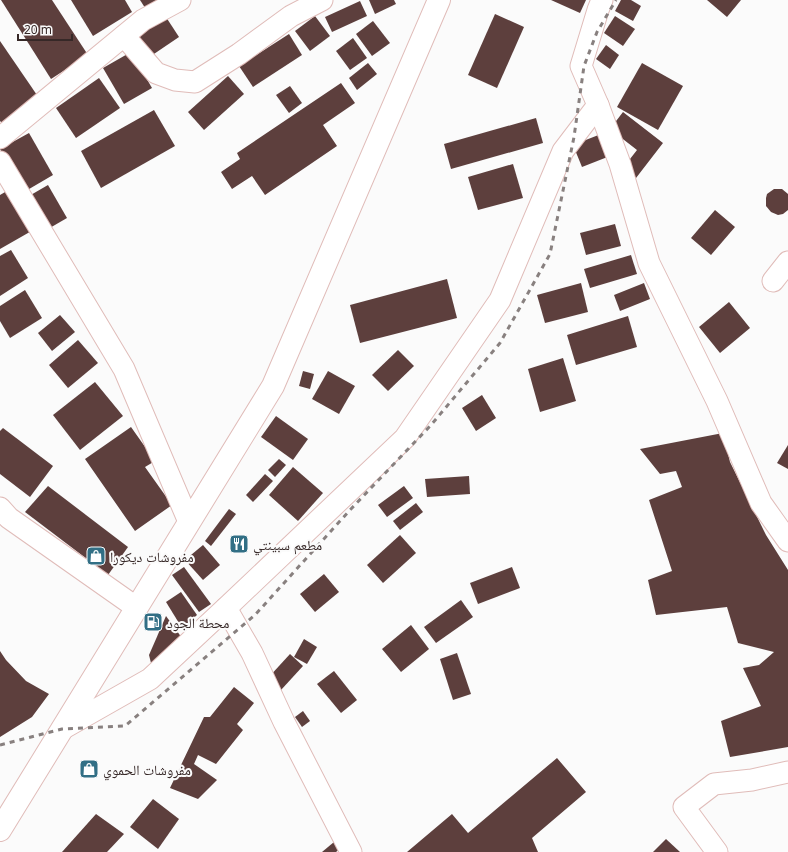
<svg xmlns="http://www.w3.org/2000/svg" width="788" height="852" font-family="'Noto Sans','Noto Naskh Arabic',sans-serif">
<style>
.building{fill:#5d3f3d}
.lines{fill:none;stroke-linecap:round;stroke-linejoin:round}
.street-casing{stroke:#e0bcb9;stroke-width:23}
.primary-casing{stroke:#e0bcb9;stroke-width:24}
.street{stroke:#fff;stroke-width:21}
.primary{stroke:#fff;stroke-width:22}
.rail{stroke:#88807f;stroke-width:3;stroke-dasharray:5 5;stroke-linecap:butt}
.labels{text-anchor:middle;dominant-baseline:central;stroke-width:4;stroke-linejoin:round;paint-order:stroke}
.poi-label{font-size:14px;fill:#362827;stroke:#fbfbfb;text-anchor:start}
</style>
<rect width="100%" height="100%" fill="#fbfbfb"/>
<g class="building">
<path d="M1,0h51l36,55 -37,24z"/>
<path d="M71,0h54l7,12 -39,24z"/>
<path d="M140,0h31l-22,14z"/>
<path d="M369,0h25l2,4 -21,10z"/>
<path d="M551,0h35l-6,13z"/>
<path d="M621,0h10l10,6 -8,15 -18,-10z"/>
<path d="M707,0h34l-14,17z"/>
<path d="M360,1l7,15 -35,16 -7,-15z"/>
<path d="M164,14l15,23 -31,21 -16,-24z"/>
<path d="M495,14l29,13 -27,61 -29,-13z"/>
<path d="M315,16l15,20 -20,15 -15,-20z"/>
<path d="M615,16l20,13 -12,17 -19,-13z"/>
<path d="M373,21l17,22 -18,13 -16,-22z"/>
<path d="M289,34l13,21 -49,32 -14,-21z"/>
<path d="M353,38l14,20 -17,12 -14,-19z"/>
<path d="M0,41l39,57 -37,25 -2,-2z"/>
<path d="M606,45l13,10 -9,14 -14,-10z"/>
<path d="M131,52l21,36 -28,16 -21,-36z"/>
<path d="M368,63l9,11 -20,16 -8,-12z"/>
<path d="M642,63l41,23 -25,44 -41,-23z"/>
<path d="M228,76l16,18 -40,36 -16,-18z"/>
<path d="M99,78l21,30 -44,30 -20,-30z"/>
<path d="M341,83l14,20 -32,22 14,21 -72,49 -13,-19 -20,13 -11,-17 19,-13 -3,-6z"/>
<path d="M290,86l12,17 -13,10 -13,-18z"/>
<path d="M154,110l21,36 -74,42 -20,-37z"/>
<path d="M623,112l40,31 -27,35 -13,-10 14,-18 -27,-21z"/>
<path d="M536,118l7,25 -92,26 -7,-25z"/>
<path d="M29,133l24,42 -29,17 -24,-43z"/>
<path d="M601,134l9,22 -28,11 -9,-22z"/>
<path d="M513,164l10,34 -45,12 -10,-33z"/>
<path d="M48,185l19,33 -19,11 -19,-33z"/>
<path d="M12,188l23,41 -35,20v-54z"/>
<path d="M774,189h8l6,5v16l-5,4 -5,1 -7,-3 -5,-6v-8l1,-4z"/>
<path d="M715,210l20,17 -24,28 -20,-17z"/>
<path d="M615,224l6,22 -35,9 -6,-22z"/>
<path d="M11,250l17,28 -28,18v-40z"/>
<path d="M631,255l6,19 -47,14 -6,-19z"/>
<path d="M447,279l10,39 -97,25 -10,-38z"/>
<path d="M581,283l7,29 -43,11 -8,-28z"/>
<path d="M644,283l6,16 -30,12 -6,-16z"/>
<path d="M25,290l17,28 -32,20 -10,-17v-15z"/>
<path d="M729,302l21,26 -30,25 -21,-26z"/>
<path d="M60,315l15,17 -23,19 -14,-18z"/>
<path d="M628,316l9,31 -61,18 -9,-30z"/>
<path d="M78,340l20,23 -30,25 -19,-23z"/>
<path d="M398,350l16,16 -26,25 -16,-16z"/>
<path d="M563,358l13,43 -36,11 -12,-43z"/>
<path d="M303,371l11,3 -4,15 -11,-3z"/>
<path d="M328,371l27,15 -16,28 -27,-15z"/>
<path d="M95,382l28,34 -43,34 -27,-35z"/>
<path d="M482,395l14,23 -20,13 -14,-23z"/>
<path d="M276,416l32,23 -15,21 -32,-23z"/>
<path d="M131,427l24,34 -10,6 27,38 -37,26 -50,-72z"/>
<path d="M3,428l50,38 -23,31 -30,-23v-43z"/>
<path d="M723,433l7,29 36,73 22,35v177l-58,10 -9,-36 40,-15 -18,-38 16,-3 15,-13 -36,-9 -11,-36 -71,8 -8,-35 24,-9 -23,-71 33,-13 -6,-16 -16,3 -20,-25z"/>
<path d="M788,445v24l-11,-6z"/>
<path d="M279,459l7,6 -11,12 -7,-7z"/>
<path d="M293,467l30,26 -25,28 -29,-26z"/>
<path d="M265,474l8,7 -20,21 -7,-7z"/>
<path d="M469,476l1,18 -43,3 -2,-18z"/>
<path d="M48,486l80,61 -20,28 -83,-63z"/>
<path d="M404,486l9,12 -26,19 -9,-12z"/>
<path d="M416,503l7,9 -23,18 -7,-9z"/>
<path d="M229,509l7,5 -25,32 -6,-5z"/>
<path d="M400,535l16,18 -33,30 -16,-18z"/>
<path d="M203,545l17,20 -17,15 -18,-20z"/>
<path d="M184,567l27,37 -12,8 -27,-37z"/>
<path d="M512,567l8,21 -42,16 -8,-21z"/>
<path d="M324,574l15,18 -24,20 -15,-18z"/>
<path d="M181,592l16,23 -15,13 -16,-26z"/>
<path d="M461,600l12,17 -37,26 -12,-16z"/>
<path d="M166,616l16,22 -30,29 -3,-12z"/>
<path d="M411,625l18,24 -28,23 -19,-23z"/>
<path d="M304,639l13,8 -10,17 -13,-7z"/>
<path d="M0,651l6,9 20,21 23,13 -17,23 -32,20z"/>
<path d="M457,653l14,41 -18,6 -13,-41z"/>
<path d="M290,654l13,12 -22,24 -13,-12z"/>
<path d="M334,671l23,29 -16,13 -24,-29z"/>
<path d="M234,687l20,16 -17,21 6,6 -27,34 -18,-9 -4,9 23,16 -19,19 -28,-11 34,-71h6z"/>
<path d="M303,711l7,10 -8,6 -7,-10z"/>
<path d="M557,758l29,34 -54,46 6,14h-131l45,-38 16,19z"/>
<path d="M153,799l26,20 -21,30 -28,-22z"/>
<path d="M96,814l28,20 -17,18h-45z"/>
<path d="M666,839l14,13h-27z"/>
<path d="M334,842l6,7 -4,3h-14z"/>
</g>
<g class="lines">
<defs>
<g id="street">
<path d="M124,36l32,37 19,7 20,2 44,-28 52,-38 31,-16"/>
<path d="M598,105l22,59 29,99 68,138 44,102 27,38"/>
<path d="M0,138l143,-118 37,-20"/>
<path d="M0,162l124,207 65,153"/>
<path d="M773,281l15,-19"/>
<path d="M0,508l9,10 128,90"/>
<path d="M226,608l26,45 32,69 67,130"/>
<path d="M62,729l88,-50 76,-71 179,-170 95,-138 63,-149 35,-46 -17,-39 17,-56 4,-10"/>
<path d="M717,852l-33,-45 30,-23 38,-4 36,-8"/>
</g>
<path id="primary" d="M0,830l273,-444 166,-386"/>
</defs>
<use href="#street" class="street-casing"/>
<use href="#primary" class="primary-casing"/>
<use href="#street" class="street"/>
<use href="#primary" class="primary"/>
<path class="rail" d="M0,745l62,-16 63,-3 130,-111 95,-105 81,-85 69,-82 50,-89 24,-117 10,-71 13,-34 19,-32"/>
</g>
<defs>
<symbol id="restaurant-square" viewBox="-11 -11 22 22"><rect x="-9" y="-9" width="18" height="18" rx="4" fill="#326f85" stroke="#fbfbfb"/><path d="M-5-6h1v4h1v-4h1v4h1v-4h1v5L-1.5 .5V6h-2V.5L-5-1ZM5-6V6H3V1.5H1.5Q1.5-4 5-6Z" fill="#fff"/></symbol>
<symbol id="shop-square" viewBox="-11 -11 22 22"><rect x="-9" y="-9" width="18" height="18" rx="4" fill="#326f85" stroke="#fbfbfb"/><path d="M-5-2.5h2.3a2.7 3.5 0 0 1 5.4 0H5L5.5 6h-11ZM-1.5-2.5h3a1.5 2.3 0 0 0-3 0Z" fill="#fff"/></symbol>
<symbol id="fuel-square" viewBox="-11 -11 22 22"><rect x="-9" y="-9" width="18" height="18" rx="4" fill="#326f85" stroke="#fbfbfb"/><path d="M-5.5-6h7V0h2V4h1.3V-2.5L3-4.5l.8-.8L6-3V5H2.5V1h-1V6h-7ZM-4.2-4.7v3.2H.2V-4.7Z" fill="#fff"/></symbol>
</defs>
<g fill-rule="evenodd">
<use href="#restaurant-square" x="228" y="533" width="22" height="22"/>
<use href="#shop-square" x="85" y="545" width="22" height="22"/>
<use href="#fuel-square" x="142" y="611" width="22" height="22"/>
<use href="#shop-square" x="78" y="758" width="22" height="22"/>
</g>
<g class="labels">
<g class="poi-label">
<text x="253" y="544">مطعم سبينتي</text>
<text x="110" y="556">مفروشات ديكورا</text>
<text x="167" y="622">محطة الجود</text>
<text x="103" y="769">مفروشات الحموي</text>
</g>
</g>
<path d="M18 34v6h54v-6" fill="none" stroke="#362827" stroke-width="2"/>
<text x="24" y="34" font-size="12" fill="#362827" stroke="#fbfbfb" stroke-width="3" paint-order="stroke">20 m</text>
</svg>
